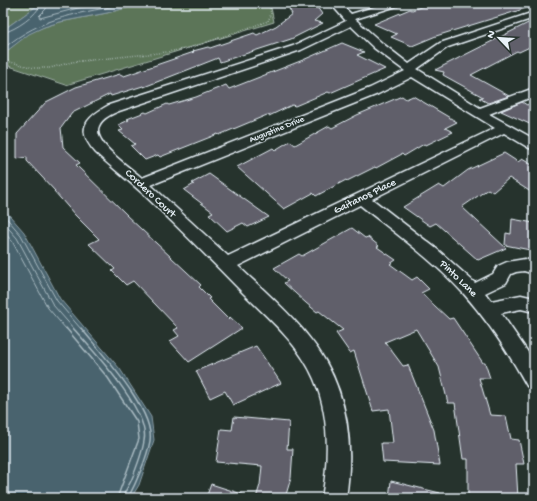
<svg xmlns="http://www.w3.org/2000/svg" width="537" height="501" font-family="'Gochi Hand',sans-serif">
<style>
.green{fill:#5b7459;stroke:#a2b2a8}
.water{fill:#49646e;stroke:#899ca5}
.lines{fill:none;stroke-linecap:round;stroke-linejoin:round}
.shore-far1{stroke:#a8b9c1;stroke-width:1}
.shore{stroke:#a8b9c1;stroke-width:1.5}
.building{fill:#605e6a;stroke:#e8f1f8}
.minor-casing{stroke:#e8f1f8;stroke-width:3}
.path{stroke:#e8f1f8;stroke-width:1.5;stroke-dasharray:0.5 2;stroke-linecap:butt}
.minor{fill:#26332d;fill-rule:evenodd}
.labels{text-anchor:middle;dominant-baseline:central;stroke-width:3.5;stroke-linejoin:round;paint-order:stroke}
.far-street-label{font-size:9px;fill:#e8f1f8;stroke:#26332d}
.street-label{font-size:11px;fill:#e8f1f8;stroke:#26332d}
</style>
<rect width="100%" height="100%" fill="#26332d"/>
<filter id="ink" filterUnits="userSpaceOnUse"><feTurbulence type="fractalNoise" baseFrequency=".025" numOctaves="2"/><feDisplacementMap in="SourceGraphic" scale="8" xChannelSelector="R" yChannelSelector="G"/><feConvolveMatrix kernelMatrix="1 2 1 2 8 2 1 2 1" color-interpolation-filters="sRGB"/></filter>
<g filter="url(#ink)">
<g class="green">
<path d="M3,3h38l-38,27z"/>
<path d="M145,3h125l4,19 -208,63 -63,-21v-10l26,-21 15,-6 16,-5 47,-9z"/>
</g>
<g class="water">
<path d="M41,3h104l-38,10 -47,9 -16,5 -15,7 -26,20v-24z"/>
<path d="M3,208l21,24 36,67 60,70 31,48 3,23 -15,45 -8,13h-128z"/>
</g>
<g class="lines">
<g class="shore-far1">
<path d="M47,3l-1,6 -7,7 1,2 38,-10 31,-5"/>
<path d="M3,33c14,-4 33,-17 39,-30"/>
<path d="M3,49c39,-34 78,-35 126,-46"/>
<path d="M3,214l18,21 36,66 24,28"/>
<path d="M3,222l14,16 36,67 21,24"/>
<path d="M3,231l9,10 36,67 18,21"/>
</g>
<g class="shore">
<path d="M66,328l42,50 29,44 2,17 -22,59"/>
<path d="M73,328c19,22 78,84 71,113 -2,13 -8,28 -13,40 -3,6 -7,11 -8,17"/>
<path d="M81,328c19,24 74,82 69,113 -3,17 -14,42 -22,57"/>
</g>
</g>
<g class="building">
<path d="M286,3h28l8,11 -8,7 9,2 -32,16 -71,23 -2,-4 -74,29 -1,-1 -32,10 -1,-2 -38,19 -11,15 2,19 17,16 -4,2 51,50h-1l75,70 -2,2 11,11 -2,1 20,20 2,-2 12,11 -53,34 -19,-21 9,-5 -5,-6 4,-2 -45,-47 -7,4 -14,-14 3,-2 -26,-25 10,-5 -24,-24 -21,-24h1l-28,-30v-4l-10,2v-25l29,-32 30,-15 44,-13 4,2 70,-24 -1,-1 15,-4 2,1 44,-15 3,2 19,-9 16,-12z"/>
<path d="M432,3h101v3l-97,30 -24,10 -21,-9 6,-3 -23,-10 36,-15 2,1z"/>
<path d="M534,20v25l-15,7 -2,-1 -46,24 38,21 -21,7 -9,-5 4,-1 -40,-22 1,-3 -9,-2z"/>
<path d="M342,43l22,9 -7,3 28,14 -55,24 -2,-1 -33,14 -3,-1 -23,11 -2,-1 -48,20 -1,-1 -58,23 -2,-2 -13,5 -14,-14 4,-2 -16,-13 4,-1 -5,-5 11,-5 -2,-1 18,-7 2,1 20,-9 2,1 27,-8 30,-12 3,4 74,-29z"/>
<path d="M402,96l4,3 7,-3 44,26 -12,6 8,4 -27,13 -2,-1 -20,12 -2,-2 -26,14 -1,-1 -28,14 -1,-1 -30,16 -3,-3 -29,16 -47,-42 36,-19 2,2 15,-9 5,4 34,-19 3,2 25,-13z"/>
<path d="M534,101v25l-33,-15 21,-9 5,3z"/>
<path d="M504,153l14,9 4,-3 12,7v28l-25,-16 -16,14 -5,-3 -26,18 44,41 -28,12 -42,-37 -6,3 -27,-19 36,-22 5,3 24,-18z"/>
<path d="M209,174l60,43 -21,10 -5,-4 -16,8 -18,-17 4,-2 -29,-22 10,-6 -2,-1z"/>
<path d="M512,219l22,4v25l-4,-1v3l-25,-5 1,-12 5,1z"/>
<path d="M352,228l13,10 3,-1 11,9 -2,1 19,13 -6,4 22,16 5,-3 12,12 -8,4 28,26 4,-1 30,45h2l5,15h-11l11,37 16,1 5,23 8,1 5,24h-8l2,34h-50v-39h-5l-8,-56h-7l-9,-36 -23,-38 -31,13 18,24 5,-1 26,65 6,35 -57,-3 -2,-19h12l-4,-34 -16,2 -19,-60 -4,2 -14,-20 7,-3 -24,-19 -2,1 -11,-9 -22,-20 4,-2 -14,-13 25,-14 3,2z"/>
<path d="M256,346l25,37 -48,22 -8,-14 -15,7 -14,-27z"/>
<path d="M234,417l55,5 -2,27h6l-2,29 -6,20h-29l4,-13 2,-19 -46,-4 5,-33 11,1z"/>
<path d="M391,481l49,12v5h-51z"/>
<path d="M211,484l34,11 -1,3h-38z"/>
</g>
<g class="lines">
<defs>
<path id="minor" d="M330,3h10l11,11 36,-11h15l-2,2 -45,14 27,24 27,21 31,-21 94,-31v6l-86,29 -31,22 63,39 54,-20v8l-45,18 45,25v10l-5,-1 -25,-15 -132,66 66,51 37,33 18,-9 5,-8 9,-4 18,-3 9,3v12l-10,-3 -8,1 -5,2 -5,9 -21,10 6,8 30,-6 13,3v14l-13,-3 -20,4 33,48v28l-7,-3c-18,-33 -39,-65 -64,-93 -30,-33 -68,-60 -103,-88l-122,61c23,22 49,44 69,69 39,46 48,104 39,163h-24c7,-39 8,-82 -8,-119 -15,-35 -45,-60 -71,-86 -33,-34 -67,-68 -101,-100 -15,-14 -31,-26 -46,-40 -21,-23 -11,-35 13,-48l184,-59 53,-25zM351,26l23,22 31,23 -35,17 -228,90c-11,-10 -51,-36 -43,-52 3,-8 13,-12 20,-15l182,-61zM412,77l83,51 -267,128 -77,-71 227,-91z"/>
</defs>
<use href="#minor" class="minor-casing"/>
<path class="path" d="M3,60l31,8h16l22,-6 95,-10 23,-4 78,-27 3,-7 -2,-11"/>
<use href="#minor" class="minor"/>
</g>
</g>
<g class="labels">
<g class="far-street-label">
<text transform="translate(277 130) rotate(-22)">Augustine Drive</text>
</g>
<g class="street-label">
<text transform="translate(150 194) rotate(43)">Cordero Court</text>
<text transform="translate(365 197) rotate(-26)">Gaitanos Place</text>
<text transform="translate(458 279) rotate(44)">Pinto Lane</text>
</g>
</g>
<rect width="537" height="501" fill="none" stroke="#26332d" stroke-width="16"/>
<rect x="8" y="8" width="521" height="485" fill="none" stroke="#e8f1f8" stroke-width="1.5" filter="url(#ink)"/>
<g transform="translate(499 38) rotate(295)" stroke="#26332d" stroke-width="3" paint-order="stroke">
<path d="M0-3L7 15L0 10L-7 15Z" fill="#e8f1f8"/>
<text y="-6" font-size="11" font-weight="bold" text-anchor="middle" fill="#e8f1f8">N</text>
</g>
</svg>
